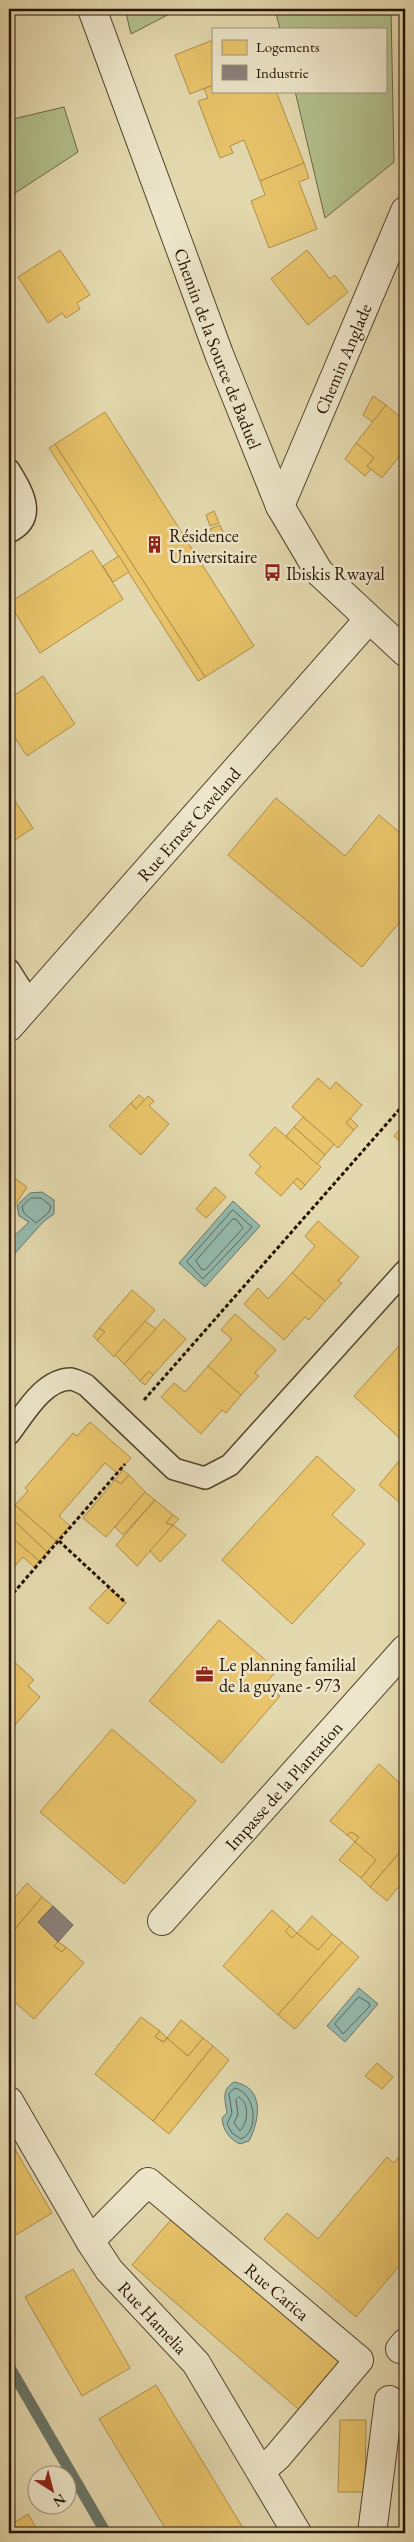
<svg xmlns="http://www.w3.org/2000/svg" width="414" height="2542" font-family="'EB Garamond',serif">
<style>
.green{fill:#b2c08c;stroke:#6c6846}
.water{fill:#95baaf;stroke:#697669}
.homes{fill:#e9c46a;stroke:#af8e4a}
.industry{fill:#8a817c;stroke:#6c5f57}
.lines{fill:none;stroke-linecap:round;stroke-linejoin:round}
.shore{stroke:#5e6658;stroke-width:1}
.stream{stroke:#697669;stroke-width:11}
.service-casing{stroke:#56432c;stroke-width:24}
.minor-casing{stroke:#56432c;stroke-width:30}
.tertiary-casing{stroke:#56432c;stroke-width:30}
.path{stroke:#271100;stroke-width:3;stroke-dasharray:4 2.5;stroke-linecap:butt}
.service{stroke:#ede6ca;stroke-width:21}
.minor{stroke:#ede6ca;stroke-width:28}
.tertiary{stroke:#ede6ca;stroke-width:28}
.labels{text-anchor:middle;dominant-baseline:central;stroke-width:5;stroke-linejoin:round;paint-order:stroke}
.street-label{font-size:18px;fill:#271100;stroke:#ede6ca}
.poi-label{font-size:18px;fill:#271100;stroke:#ede6ca;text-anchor:start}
</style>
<rect width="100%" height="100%" fill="#e4d9ae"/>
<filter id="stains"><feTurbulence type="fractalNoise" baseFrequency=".004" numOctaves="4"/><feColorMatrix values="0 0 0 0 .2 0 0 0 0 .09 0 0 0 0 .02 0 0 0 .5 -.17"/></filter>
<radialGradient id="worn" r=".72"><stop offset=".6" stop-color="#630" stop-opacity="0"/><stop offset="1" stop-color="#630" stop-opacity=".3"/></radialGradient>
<g class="green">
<path d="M125,9h54l-48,25z"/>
<path d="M275,9h116l3,153 -69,56 -30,-127h90v-62h-105z"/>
<path d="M64,107l14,45 -69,45v-77z"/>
</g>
<g class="water">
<path d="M42,1192l12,8v14l-10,7 -35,39v-19l20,-19 -10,-6 -2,-11 13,-12z"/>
<path d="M233,1201l27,25 -55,61 -26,-24z"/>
<path d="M359,1988l19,16 -33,38 -18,-16z"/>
<path d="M234,2082c31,5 26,38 15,59l-9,3c-11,-5 -17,-14 -18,-26l5,-5c-2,-13 -6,-23 7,-31z"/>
</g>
<g class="homes">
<path d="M213,40v45l-23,9 -15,-39z"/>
<path d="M213,85v6h63l28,72 -44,18 -16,-41 -14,6 3,7 -13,5 -22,-57 10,-3 -4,-9z"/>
<path d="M304,163l5,15 -10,4 18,47 -48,19 -18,-47 14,-6 -5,-14z"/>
<path d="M60,250l30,45 -13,8 3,6 -14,9 -4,-5 -14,10 -30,-46z"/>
<path d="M307,250l23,29 5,-4 13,17 -40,33 -37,-46z"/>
<path d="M373,396l13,9 -13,17 -10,-7z"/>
<path d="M386,405l19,16v28l-23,29 -15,-12 7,-8 -18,-15z"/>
<path d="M105,412l149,234 -49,31 -150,-233z"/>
<path d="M356,443l18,15 -7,8 4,3 -6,7 -20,-17z"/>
<path d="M55,444l150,233 -7,4 -149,-233z"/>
<path d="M214,511l5,12 -9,3 -4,-11z"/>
<path d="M220,525l6,14 -10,3 -6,-13z"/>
<path d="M92,550l31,49 -83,54 -31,-50z"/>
<path d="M119,556l10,16 -16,10 -10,-16z"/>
<path d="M43,676l32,48 -48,32 -18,-27v-30z"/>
<path d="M9,792l24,36 -24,16z"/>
<path d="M276,798l69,58 34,-41 26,22v79l-43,51 -134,-112z"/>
<path d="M318,1078l12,11 6,-7 26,23 -16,18 8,7 -16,18 -46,-41z"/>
<path d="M139,1095l6,5 -9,9 -5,-6z"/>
<path d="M148,1096l6,5 -5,5 20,18 -28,31 -32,-29 22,-23 5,6z"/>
<path d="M303,1117l31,27 -9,11 -31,-28z"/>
<path d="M350,1118l8,8 -4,4 -8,-7z"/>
<path d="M405,1123v23l-11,-10z"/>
<path d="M275,1127l46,40 -16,18 -8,-7 -16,18 -26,-23 6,-7 -12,-11z"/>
<path d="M294,1127l31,28 -8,9 -31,-28z"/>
<path d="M9,1174l18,13 -18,27z"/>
<path d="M297,1178l8,7 -4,5 -8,-8z"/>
<path d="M215,1187l11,10 -20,21 -10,-9z"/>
<path d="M318,1221l41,36 -21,24 4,2 -17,18 -33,-28 23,-27 -10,-10z"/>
<path d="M292,1273l33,28 -16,19 -4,-3 -21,23 -40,-36 14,-16 10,11z"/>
<path d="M132,1290l23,20 -41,47 -17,-17 8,-8 -6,-4z"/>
<path d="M235,1314l41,36 -21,23 4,3 -18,19 -33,-29 24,-27 -11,-9z"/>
<path d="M164,1319l22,20 -33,36 -4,-4 -9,10 -16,-17z"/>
<path d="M145,1321l11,8 -32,35 -9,-9z"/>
<path d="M99,1328l6,4 -8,8 -4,-4z"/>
<path d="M405,1339v104l-51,-47z"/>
<path d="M208,1366l33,29 -15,18 -4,-3 -21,24 -40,-37 13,-14 11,9z"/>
<path d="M149,1371l4,4 -8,10 -5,-4z"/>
<path d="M90,1422l41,36 -14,15 -12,-10 -46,53 11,10 -14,15 -41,-36 13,-14 -3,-3 48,-55 4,3z"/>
<path d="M405,1454v53l-26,-22z"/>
<path d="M317,1456l38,34 -23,25 33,29 -73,80 -70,-64z"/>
<path d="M123,1470l6,5 -8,9 -6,-4z"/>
<path d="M129,1475l16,17 -39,45 -23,-19 32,-38 6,4z"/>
<path d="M145,1492l10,8 -32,35 -8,-8z"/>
<path d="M155,1500l18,15 -7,8 7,2 -36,41 -21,-21z"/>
<path d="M15,1505l41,36 -9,11 -38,-36z"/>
<path d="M173,1515l6,4 -6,6 -7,-2z"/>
<path d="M9,1516l38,36 -8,9 -30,-26z"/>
<path d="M173,1525l13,10 -26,27 -10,-11z"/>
<path d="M9,1535l30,26 -5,6 -11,-10 -14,16z"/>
<path d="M108,1588l18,15 -18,21 -19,-16z"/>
<path d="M219,1620l58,50 -12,14 15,12 -58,67 -73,-62z"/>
<path d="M9,1657l25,23 -6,6 12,11 -26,29 -5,-5z"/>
<path d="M112,1729l84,72 -72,83 -84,-72z"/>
<path d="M379,1764l26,24v58l-35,41 -9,-9 15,-18 -21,-18 4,-5 -8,-5 -4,3 -17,-14z"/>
<path d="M351,1832l8,5 -4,5 -8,-7z"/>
<path d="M355,1842l21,18 -15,18 -22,-18z"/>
<path d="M405,1846v33l-18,22 -17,-14z"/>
<path d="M27,1883l15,14 -33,39v-32z"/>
<path d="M42,1897l11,9 -15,16 20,20 -4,4 8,6 4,-5 18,16 -50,56 -25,-22v-61z"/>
<path d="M272,1910l18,16 -5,5 7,7 5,-5 21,17 14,-16 10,8 -64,73 -55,-49z"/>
<path d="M312,1916l20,18 -14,16 -21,-17z"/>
<path d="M290,1926l7,7 -5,5 -7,-7z"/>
<path d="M58,1942l8,5 -4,5 -8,-6z"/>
<path d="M342,1942l17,15 -64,72 -17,-14z"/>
<path d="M141,2017l19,14 -5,6 9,5 3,-4 21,18 15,-18 10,8 -60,75 -58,-47z"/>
<path d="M181,2020l22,18 -15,18 -21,-18z"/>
<path d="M160,2031l7,7 -3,4 -9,-5z"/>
<path d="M213,2046l16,14 -60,74 -16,-13z"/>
<path d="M377,2063l16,14 -11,12 -17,-13z"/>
<path d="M9,2139l43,74 -43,26z"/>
<path d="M405,2149v110l-49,58 -92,-78 23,-26 31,26 69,-82 7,6z"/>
<path d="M175,2215l173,149 -44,50 -172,-149z"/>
<path d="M73,2269l57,99 -48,28 -57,-99z"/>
<path d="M156,2385l90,148h-78l-69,-114z"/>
<path d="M340,2420h26l-1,72h-27z"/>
<path d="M9,2438l6,10 -6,3z"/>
<path d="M405,2466v67h-5z"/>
<path d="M28,2514l11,19h-30v-7z"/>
</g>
<path class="industry" d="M53,1906l20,19 -15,17 -20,-20z"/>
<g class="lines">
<g class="shore">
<path d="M31,1198h10l10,8 -2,6 -13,11 -12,-10 -2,-6z"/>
<path d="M233,1210l19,17 -49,52 -16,-17z"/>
<path d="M233,1219h3l7,9 -37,41 -4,1 -6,-9z"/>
<path d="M359,1997l10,6 1,3 -27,28 -8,-10z"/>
<path d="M235,2088c22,6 24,44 6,51l-9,-6 -5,-9 5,-11 -3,-19z"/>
<path d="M239,2097c11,6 9,26 1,34l-6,-8 4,-9 -2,-14z"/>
</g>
<path class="stream" d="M9,2366l97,167"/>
<defs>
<g id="service">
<path d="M9,470c12,20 30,47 0,62"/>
<path d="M9,970l21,33"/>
<path d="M9,1434c15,-19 34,-55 62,-55 5,1 11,4 15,6l88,84 31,9 25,-13 175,-194"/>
</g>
<g id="minor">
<path id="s1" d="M280,506l125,-295"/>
<path id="s2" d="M9,1027l360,-408"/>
<path id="s3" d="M162,1921l243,-272"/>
<path id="s4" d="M9,2101l81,140 19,29 87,93 101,170"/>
<path id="s5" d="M90,2241l58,-59 211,178 -82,97 -15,13"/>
<path d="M400,2349l5,-6"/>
<path d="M372,2533l17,-133"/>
</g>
<g id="tertiary">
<path id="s6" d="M92,9l127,345 61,152 39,66 86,80"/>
</g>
</defs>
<use href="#service" class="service-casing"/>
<use href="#minor" class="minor-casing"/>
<use href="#tertiary" class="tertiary-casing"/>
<g class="path">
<path d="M144,1400l261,-297"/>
<path d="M59,1541l67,62"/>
<path d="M9,1598l116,-134"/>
</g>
<use href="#service" class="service"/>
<use href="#minor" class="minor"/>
<use href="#tertiary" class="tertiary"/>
</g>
<defs>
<symbol id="building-bare" viewBox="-9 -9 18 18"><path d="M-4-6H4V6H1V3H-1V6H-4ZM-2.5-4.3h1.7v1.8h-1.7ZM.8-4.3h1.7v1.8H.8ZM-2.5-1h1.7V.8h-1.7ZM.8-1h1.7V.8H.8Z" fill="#8f2418" stroke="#ede6ca" stroke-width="2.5" paint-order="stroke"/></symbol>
<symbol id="bus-bare" viewBox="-9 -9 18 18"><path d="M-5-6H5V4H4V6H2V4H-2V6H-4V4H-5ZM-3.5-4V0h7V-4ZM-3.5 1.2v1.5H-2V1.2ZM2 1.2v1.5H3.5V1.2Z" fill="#8f2418" stroke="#ede6ca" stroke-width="2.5" paint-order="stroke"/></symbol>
<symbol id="office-bare" viewBox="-9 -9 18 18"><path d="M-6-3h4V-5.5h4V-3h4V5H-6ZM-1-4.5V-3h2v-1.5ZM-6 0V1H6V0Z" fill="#8f2418" stroke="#ede6ca" stroke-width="2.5" paint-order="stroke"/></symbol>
</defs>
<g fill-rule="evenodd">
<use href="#building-bare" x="142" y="532" width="25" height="25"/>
<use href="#bus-bare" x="260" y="560" width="25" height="25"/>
<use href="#office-bare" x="192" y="1662" width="25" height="25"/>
</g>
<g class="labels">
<g class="street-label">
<text stroke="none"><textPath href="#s6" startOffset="362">Chemin de la Source de Baduel</textPath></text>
<text stroke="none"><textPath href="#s1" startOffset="160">Chemin Anglade</textPath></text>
<text stroke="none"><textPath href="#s2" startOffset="271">Rue Ernest Caveland</textPath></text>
<text stroke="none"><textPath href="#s3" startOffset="182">Impasse de la Plantation</textPath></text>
<text stroke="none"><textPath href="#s5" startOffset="252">Rue Carica</textPath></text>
<text stroke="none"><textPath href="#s4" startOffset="261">Rue Hamelia</textPath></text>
</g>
<g class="poi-label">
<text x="169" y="535">Résidence<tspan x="169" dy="21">Universitaire</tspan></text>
<text x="286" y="573">Ibiskis Rwayal</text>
<text x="219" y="1664">Le planning familial<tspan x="219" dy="21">de la guyane - 973</tspan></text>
</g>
</g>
<rect width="414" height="2542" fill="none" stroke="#e4d9ae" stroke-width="30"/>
<rect x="10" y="10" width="394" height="2522" fill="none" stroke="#271100" stroke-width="2.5"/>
<rect x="15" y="15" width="384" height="2512" fill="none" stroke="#271100"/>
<rect x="212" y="28" width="175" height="65" fill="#ede6ca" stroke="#9e9179"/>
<rect x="222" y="40" width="25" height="15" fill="#e9c46a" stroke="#9e9179"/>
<text x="256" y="52" font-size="15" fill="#271100">Logements</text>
<rect x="222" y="65" width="25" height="15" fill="#8a817c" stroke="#9e9179"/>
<text x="256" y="78" font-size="15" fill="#271100">Industrie</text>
<g transform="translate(52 2490) rotate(144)"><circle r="24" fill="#ede6ca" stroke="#9e9179"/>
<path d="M0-4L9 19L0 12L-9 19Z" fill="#8f2418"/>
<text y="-8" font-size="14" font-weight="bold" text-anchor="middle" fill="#271100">N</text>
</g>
<rect width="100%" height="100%" filter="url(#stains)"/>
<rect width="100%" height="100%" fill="url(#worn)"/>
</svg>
